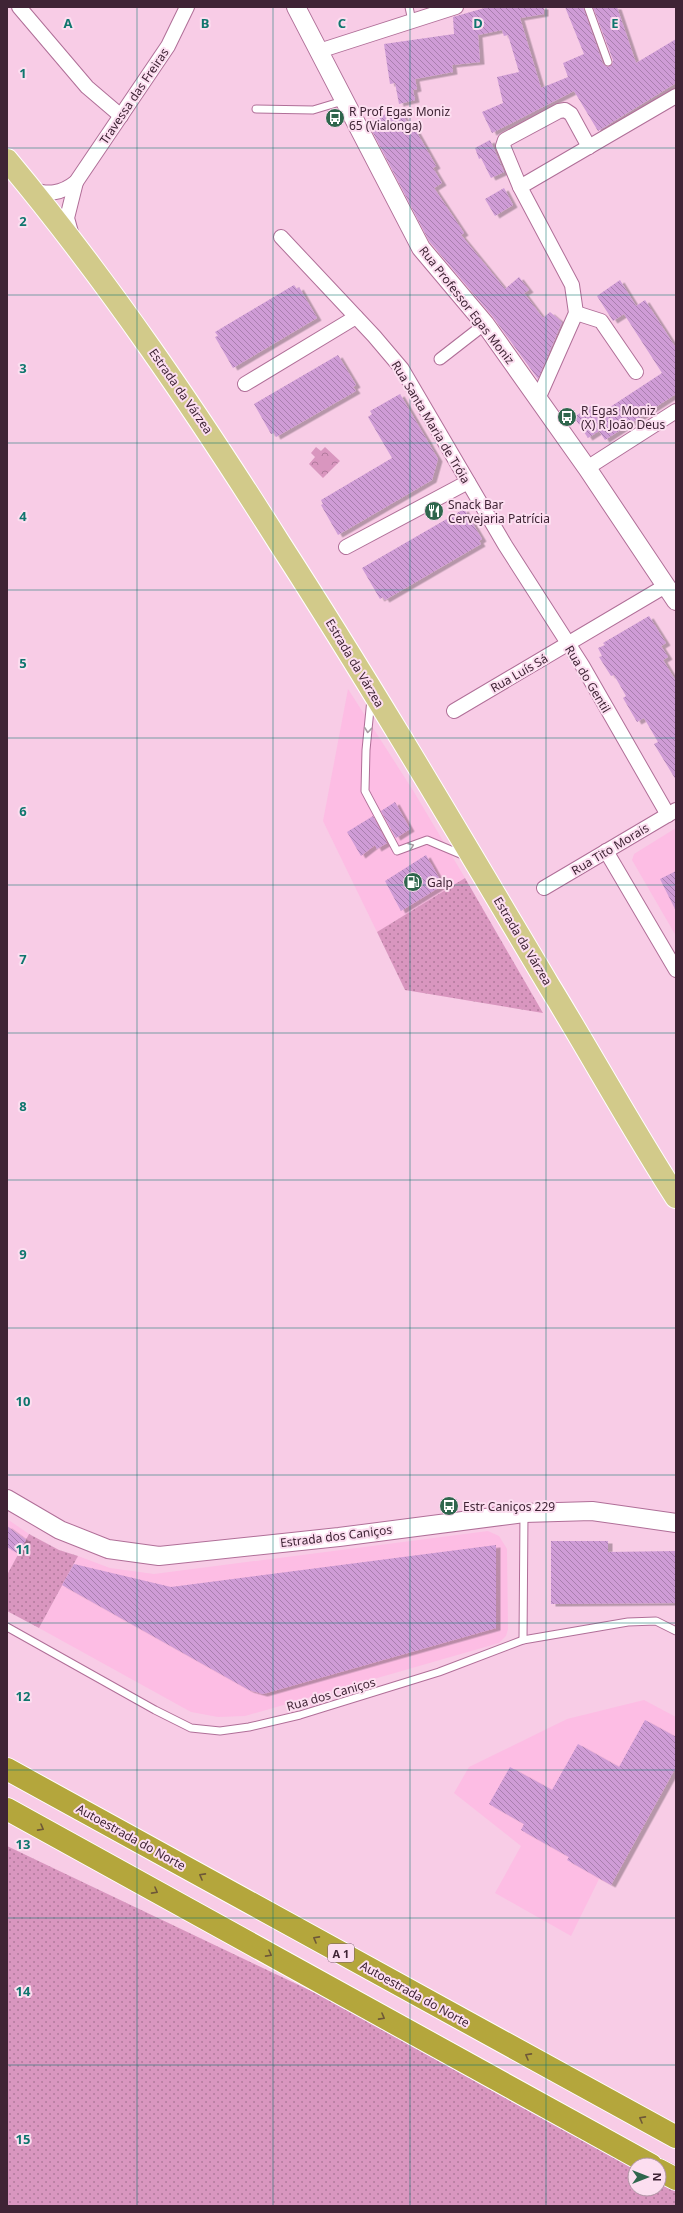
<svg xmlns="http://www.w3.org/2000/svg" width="683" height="2213" font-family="'Noto Sans',sans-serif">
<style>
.built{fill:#fdbde4}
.grass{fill:url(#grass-dots);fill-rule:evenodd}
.park{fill:url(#park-crowns)}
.building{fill:url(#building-back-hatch);filter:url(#shadow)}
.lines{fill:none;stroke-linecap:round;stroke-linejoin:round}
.service-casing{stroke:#b06f98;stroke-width:9}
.pedestrian-casing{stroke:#b06f98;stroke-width:13}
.minor-casing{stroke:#b06f98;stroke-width:16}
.tertiary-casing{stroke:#b06f98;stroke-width:20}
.primary-casing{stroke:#fff;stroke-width:24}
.motorway-casing{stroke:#fff;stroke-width:24}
.service{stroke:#fff;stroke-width:7}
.pedestrian{stroke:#fff;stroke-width:11}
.minor{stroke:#fff;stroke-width:14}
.tertiary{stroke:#fff;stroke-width:18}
.primary{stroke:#d2ca8a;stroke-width:22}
.motorway{stroke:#b4a63c;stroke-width:22}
.oneway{stroke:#a99ca4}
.oneway2{stroke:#6e5838}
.grid{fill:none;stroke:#0f766e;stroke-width:1;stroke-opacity:0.55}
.labels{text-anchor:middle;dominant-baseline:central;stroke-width:4;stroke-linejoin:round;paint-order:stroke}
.shield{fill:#fcdef0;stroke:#785c6d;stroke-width:1}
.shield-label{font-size:11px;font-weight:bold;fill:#3f2435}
.street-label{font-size:12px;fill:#3f2435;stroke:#fcdef0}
.poi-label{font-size:12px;fill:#3f2435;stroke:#fcdef0;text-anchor:start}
.grid-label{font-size:13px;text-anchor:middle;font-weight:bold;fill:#0f766e;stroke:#fcdef0;stroke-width:4;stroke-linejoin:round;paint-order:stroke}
</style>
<defs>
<pattern id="grass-dots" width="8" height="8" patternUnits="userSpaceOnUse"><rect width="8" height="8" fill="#d996bf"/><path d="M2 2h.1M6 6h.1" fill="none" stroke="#b17a9c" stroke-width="1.8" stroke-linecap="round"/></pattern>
<pattern id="park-crowns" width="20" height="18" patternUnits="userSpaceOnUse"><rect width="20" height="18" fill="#d996bf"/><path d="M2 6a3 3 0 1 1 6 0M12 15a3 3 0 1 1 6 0" fill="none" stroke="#b17a9c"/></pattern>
<pattern id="building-back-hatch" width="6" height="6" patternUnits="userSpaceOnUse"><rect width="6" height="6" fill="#cf9cd6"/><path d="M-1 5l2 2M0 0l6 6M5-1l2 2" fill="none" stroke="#a97fae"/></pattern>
<filter id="shadow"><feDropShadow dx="4.5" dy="2.5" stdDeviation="0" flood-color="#0004"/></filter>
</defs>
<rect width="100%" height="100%" fill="#f8cce6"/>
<g class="built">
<path d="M348,689l66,103 51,86 -88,54 -54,-111z"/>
<path d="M676,828v108l-44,-76 2,-6z"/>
<path d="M7,1519l22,15 -22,41z"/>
<path d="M488,1531l11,5 8,13 1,80 -2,7 -7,7 -254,73 -27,1 -27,-5 -152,-84 39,-72 32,12 44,6z"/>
<path d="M644,1700l32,17v50l-65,118 -12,-6 -28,57 -76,-43 26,-47 -67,-53 15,-26 98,-48z"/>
</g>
<g class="grass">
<path d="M465,878l78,135 -138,-23 -28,-58z"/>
<path d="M29,1534l30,16 19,6 -39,72 -32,-17v-36z"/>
<path d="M7,1846l669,319v41h-669zM635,2165h24v24h-24z"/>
</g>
<path class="park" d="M316,447l5,4 4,-4 15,14 -17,17 -14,-14 6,-7 -4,-4z"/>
<g class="building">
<path d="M488,7h56v7l-24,4 21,70 27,-11 -5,-14 21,-9 -19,-47h18l20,57 4,3 5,-2 1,-5 -20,-53h24l19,56 40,-24v44l-78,48 -24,-40 -82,42 -10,-21 21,-9 -6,-26 22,-5 -11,-37 -4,1 -2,-6 -24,5 2,27 -28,3 1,7 -38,7 2,10 -4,1 2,10 -16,4 -4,-21 -5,1 -6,-40 70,-10 -1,-17z"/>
<path d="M398,108l15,23 2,-2 21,37 -3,2 9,15 -8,5 30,45 -3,2 44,54 14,-12 10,13 -5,3 19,25 7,-6 12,10 -24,57 -45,-62 -64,-76 -61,-118z"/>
<path d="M490,140l14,32 -13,6 -10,-20 -2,1 -4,-11z"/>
<path d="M504,188l9,17 -18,11 -10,-17z"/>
<path d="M620,280l16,26 9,-6 31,48v46l-71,46 -6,-9 -11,7 -14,-21 20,-13 7,9 61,-40 -38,-59 -11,7 -16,-25z"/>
<path d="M294,285l3,4 2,-2 18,31 -84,50 -18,-31 3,-1 -3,-4z"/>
<path d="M338,355l18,30 -3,2 3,4 -80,46 -2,-4 -3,1 -17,-30z"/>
<path d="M400,394l38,65 -6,21 -94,55 -17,-30 2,-1 -2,-4 71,-42 -24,-41 4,-3 -2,-3z"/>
<path d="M464,509l18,30 -3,2 2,3 -96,56 -2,-3 -3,2 -18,-31z"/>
<path d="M649,616l17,27 -5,3 7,11 -5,3 13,21v99l-22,-36 4,-2 -14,-24 -7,4 -14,-24 3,-2 -12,-21 -3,1 -12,-19 3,-1 -4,-8 7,-3 -2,-2z"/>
<path d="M395,802l15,27 -14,9 -15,-27z"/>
<path d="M373,816l14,27 -10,6 -2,-4 -14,11 -14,-24z"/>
<path d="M426,855l17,30 -42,26 -16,-30z"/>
<path d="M676,871v40l-16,-32z"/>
<path d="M7,1526l19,14 -7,14 -12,-7z"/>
<path d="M551,1541h57v11l68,-1v52l-125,1z"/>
<path d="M496,1545v83l-233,66 -14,-4 -187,-105 12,-21 97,23z"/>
<path d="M645,1720l31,17v30l-65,118 -44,-25 2,-3 -48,-27 3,-6 -35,-20 21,-37 42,23 26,-46 41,23z"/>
</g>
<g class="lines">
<defs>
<g id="service">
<path d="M409,7l3,14"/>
<path d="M588,7l20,55"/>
<path d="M256,109l57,1 30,-9"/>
<path d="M371,699l-5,51 -1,41 32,60 30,-11 38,16"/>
<path d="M7,1627l148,83 36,18 29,3 29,-4 51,-12 139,-43 84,-32 105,-18 28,-1 20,10"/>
<path d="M523,1640l1,-126"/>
</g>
<path id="pedestrian" d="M440,359l45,-35"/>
<g id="minor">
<path d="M19,7l68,80 34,29"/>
<path d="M319,51l137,-44"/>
<path d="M520,187l156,-91"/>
<path d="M31,189c17,6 30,5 45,-7l92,-136 19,-39"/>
<path d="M72,236l-5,-18 9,-36"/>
<path d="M281,237l93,99 28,33 103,176 77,120 86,150"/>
<path d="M576,313l25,8 35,51"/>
<path d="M245,384l111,-67"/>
<path d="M538,399l38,-86 -4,-28 -52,-98 -17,-41 2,-6 54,-29 6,-1 6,4 18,33"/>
<path d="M587,468l89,-57"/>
<path d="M346,547l122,-65"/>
<path d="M454,711l213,-126"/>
<path d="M606,851l70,119"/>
<path d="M544,888l132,-78"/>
</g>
<g id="tertiary">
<path d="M296,7l125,241 64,76 102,144 89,133"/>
<path d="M7,1499l53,31 48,19 51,7 180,-19 185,-24 68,-2 84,12"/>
</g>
<path id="primary" d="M7,160c101,121 189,251 273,384 93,144 180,292 268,440 43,70 83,143 128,213"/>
<g id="motorway">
<path d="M7,1769l669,368"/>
<path d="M7,1809l644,356"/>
<path d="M659,2170l17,9"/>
</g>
</defs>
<use href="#service" class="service-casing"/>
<use href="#pedestrian" class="pedestrian-casing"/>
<use href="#minor" class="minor-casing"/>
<use href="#tertiary" class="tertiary-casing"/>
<use href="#primary" class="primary-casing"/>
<use href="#motorway" class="motorway-casing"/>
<use href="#service" class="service"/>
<use href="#pedestrian" class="pedestrian"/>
<use href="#minor" class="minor"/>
<use href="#tertiary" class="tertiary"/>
<use href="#primary" class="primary"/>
<use href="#motorway" class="motorway"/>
</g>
<defs><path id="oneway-chevron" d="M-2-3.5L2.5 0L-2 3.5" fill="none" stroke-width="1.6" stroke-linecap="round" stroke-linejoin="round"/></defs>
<g class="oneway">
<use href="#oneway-chevron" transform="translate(368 730) rotate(96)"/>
<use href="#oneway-chevron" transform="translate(411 846) rotate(-21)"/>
</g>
<g class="oneway2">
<use href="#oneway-chevron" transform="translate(41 1828) rotate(29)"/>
<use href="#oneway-chevron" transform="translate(202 1876) rotate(-151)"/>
<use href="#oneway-chevron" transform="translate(155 1891) rotate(29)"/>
<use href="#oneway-chevron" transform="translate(316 1939) rotate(-151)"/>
<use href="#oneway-chevron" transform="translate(269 1954) rotate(29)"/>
<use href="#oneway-chevron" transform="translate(382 2017) rotate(29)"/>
<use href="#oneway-chevron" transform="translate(528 2056) rotate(-151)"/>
<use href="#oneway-chevron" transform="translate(642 2119) rotate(-151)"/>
</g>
<path class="grid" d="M137,7v2199M273,7v2199M410,7v2199M546,7v2199M7,148h669M7,295h669M7,443h669M7,590h669M7,738h669M7,885h669M7,1033h669M7,1180h669M7,1328h669M7,1475h669M7,1623h669M7,1770h669M7,1918h669M7,2065h669"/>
<defs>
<symbol id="bus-disc" viewBox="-11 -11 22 22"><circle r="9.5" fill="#2f664d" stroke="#fcdef0"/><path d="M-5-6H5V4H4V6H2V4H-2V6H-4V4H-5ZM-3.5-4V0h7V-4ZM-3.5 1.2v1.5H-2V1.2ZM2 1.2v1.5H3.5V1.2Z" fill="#fff"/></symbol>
<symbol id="restaurant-disc" viewBox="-11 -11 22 22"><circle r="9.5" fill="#2f664d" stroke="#fcdef0"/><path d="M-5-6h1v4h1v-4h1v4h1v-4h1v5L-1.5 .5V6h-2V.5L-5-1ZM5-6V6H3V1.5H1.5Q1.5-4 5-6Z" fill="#fff"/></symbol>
<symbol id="fuel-disc" viewBox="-11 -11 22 22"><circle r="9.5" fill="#2f664d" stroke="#fcdef0"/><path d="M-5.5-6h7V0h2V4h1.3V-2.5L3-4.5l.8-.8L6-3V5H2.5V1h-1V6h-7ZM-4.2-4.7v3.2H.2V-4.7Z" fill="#fff"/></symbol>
</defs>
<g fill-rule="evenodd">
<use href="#bus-disc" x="324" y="107" width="22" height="22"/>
<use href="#bus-disc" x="556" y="406" width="22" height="22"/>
<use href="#restaurant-disc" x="423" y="500" width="22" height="22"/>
<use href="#fuel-disc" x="402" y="871" width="22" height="22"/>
<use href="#bus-disc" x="438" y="1495" width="22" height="22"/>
</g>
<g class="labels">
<rect class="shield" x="328" y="1944" width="26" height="18" rx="3"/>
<g class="shield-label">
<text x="341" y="1953">A 1</text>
</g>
<g class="street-label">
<text transform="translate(134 96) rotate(-56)">Travessa das Freiras</text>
<text transform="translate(467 305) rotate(52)">Rua Professor Egas Moniz</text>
<text transform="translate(181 391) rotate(55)">Estrada da Várzea</text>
<text transform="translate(431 422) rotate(59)">Rua Santa Maria de Tróia</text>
<text transform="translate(355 663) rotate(59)">Estrada da Várzea</text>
<text transform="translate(519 673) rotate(-30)">Rua Luís Sá</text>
<text transform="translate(588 679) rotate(59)">Rua do Gentil</text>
<text transform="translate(610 849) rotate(-31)">Rua Tito Morais</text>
<text transform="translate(523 941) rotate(59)">Estrada da Várzea</text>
<text transform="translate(336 1536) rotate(-7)">Estrada dos Caniços</text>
<text transform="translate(331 1694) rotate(-16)">Rua dos Caniços</text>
<text transform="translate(131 1837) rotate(29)">Autoestrada do Norte</text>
<text transform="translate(415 1994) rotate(29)">Autoestrada do Norte</text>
</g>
<g class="poi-label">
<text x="349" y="111">R Prof Egas Moniz<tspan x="349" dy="14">65 (Vialonga)</tspan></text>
<text x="581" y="410">R Egas Moniz<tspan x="581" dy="14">(X) R João Deus</tspan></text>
<text x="448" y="504">Snack Bar<tspan x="448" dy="14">Cervejaria Patrícia</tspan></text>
<text x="427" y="882">Galp</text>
<text x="463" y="1506">Estr Caniços 229</text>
</g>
</g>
<g class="grid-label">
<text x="68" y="28">A</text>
<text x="205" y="28">B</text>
<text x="342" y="28">C</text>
<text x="478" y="28">D</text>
<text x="615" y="28">E</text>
<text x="23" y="78">1</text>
<text x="23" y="226">2</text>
<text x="23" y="373">3</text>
<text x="23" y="521">4</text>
<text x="23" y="668">5</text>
<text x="23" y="816">6</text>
<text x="23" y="964">7</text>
<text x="23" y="1111">8</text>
<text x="23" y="1259">9</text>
<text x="23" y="1406">10</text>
<text x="23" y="1554">11</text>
<text x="23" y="1701">12</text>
<text x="23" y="1849">13</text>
<text x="23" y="1996">14</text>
<text x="23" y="2144">15</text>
</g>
<rect width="683" height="2213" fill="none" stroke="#3f2435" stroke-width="16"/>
<g transform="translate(647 2177) rotate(90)"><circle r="19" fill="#fcdef0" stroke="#b094a5"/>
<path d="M0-3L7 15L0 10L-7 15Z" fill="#2f664d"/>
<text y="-6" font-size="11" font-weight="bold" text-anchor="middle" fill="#3f2435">N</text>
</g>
</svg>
